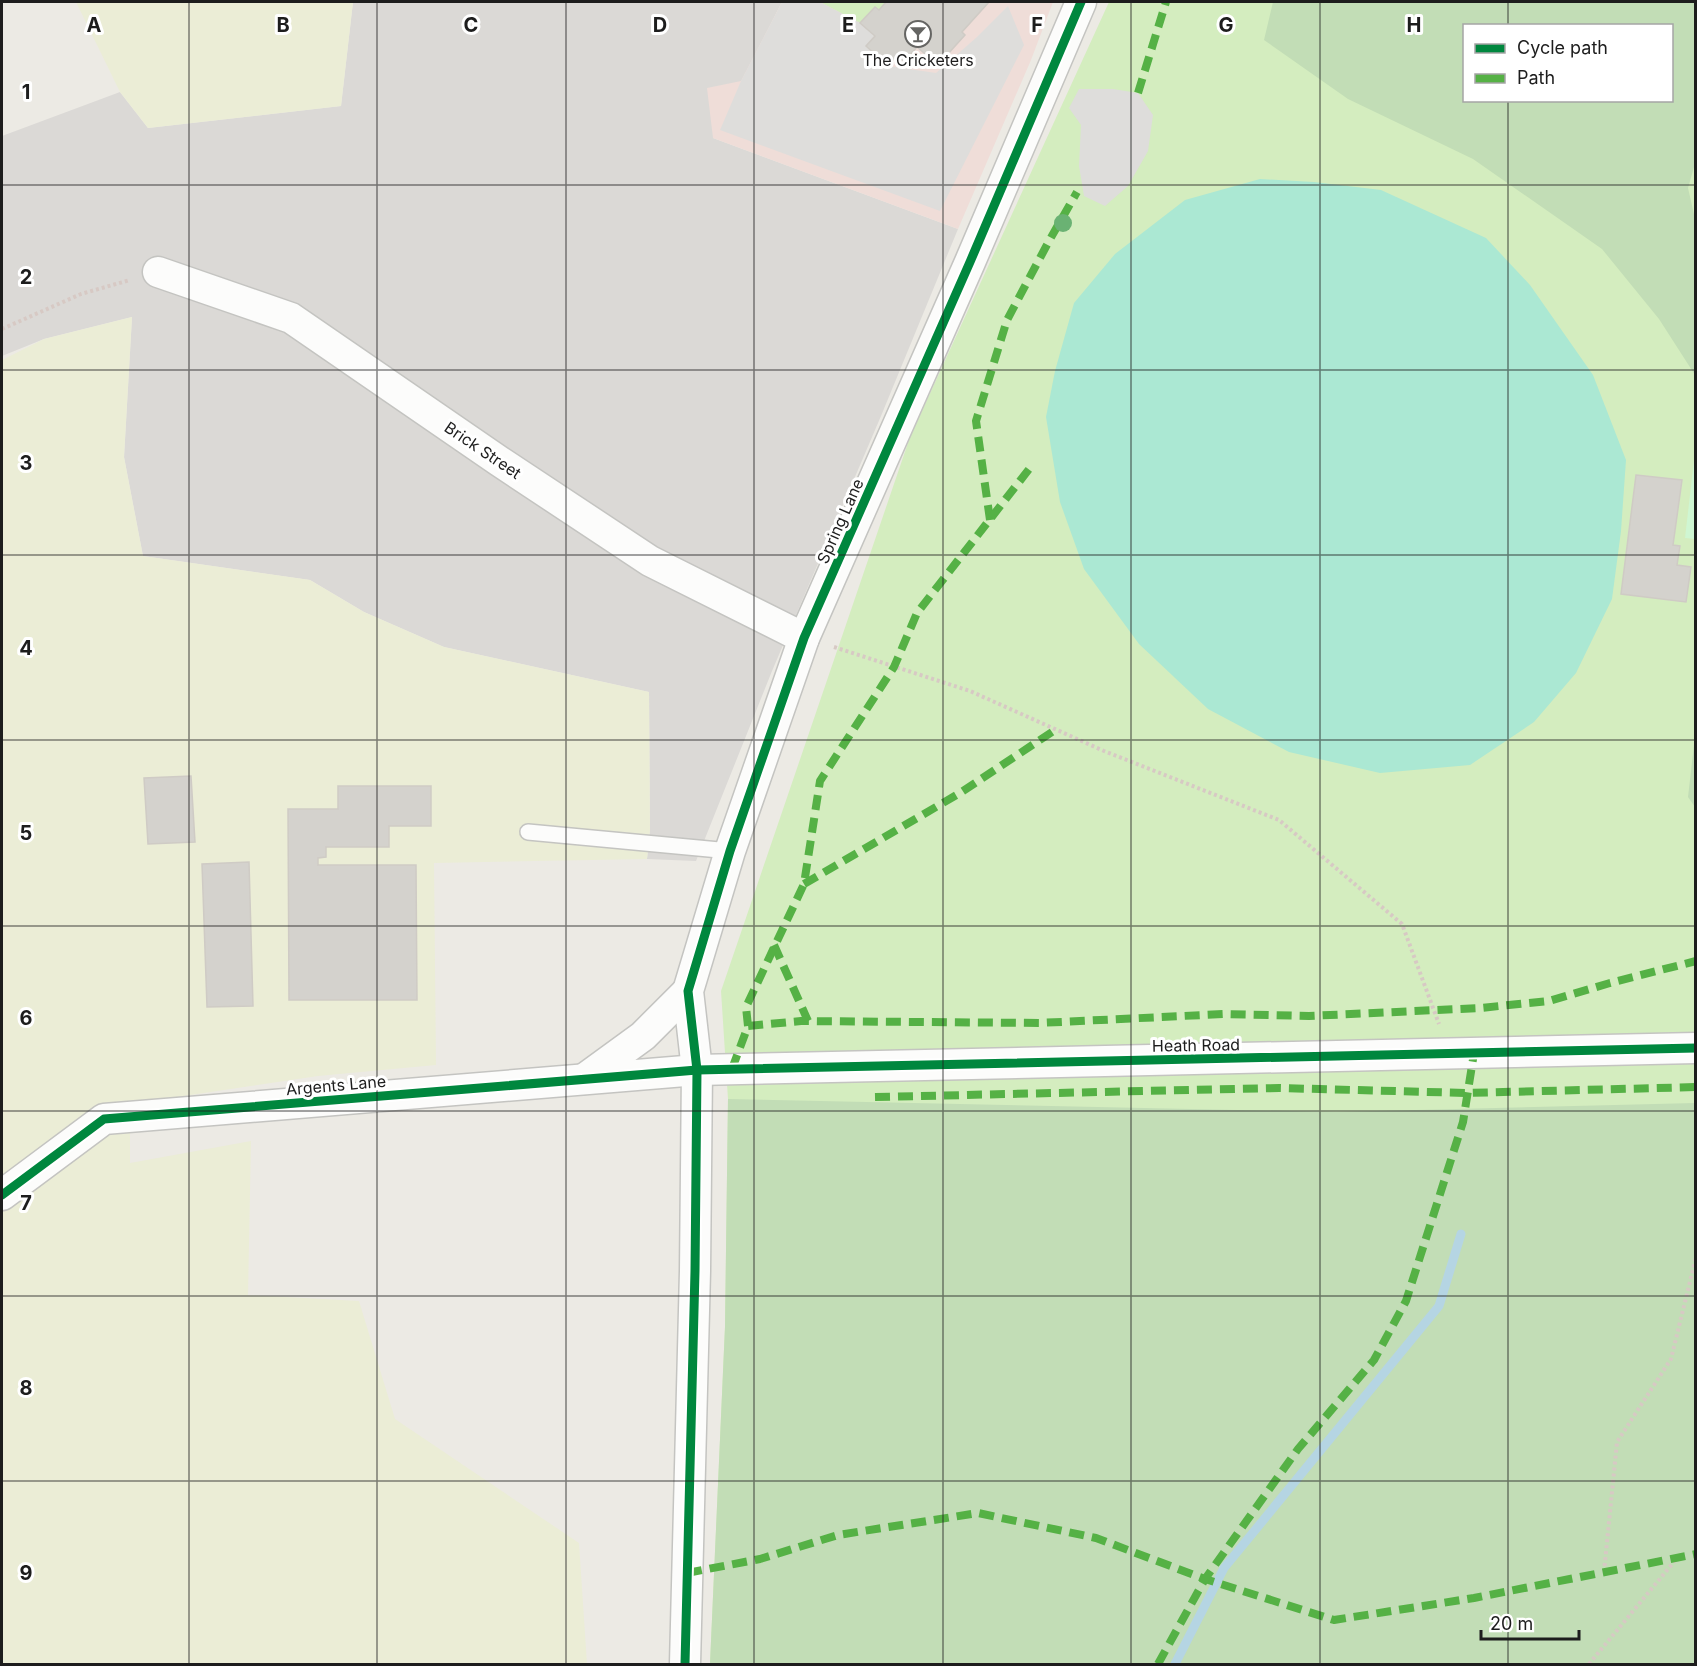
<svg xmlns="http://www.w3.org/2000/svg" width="1697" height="1666" font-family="Inter,sans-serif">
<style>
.residential{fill:#dbd9d6}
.commercial{fill:#efddd8}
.farmland{fill:#ebedd6}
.grass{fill:#d4edbf;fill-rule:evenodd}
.forest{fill:#c2ddb6;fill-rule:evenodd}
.park{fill:#cff6d2}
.pitch{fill:#abe8d3}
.parking{fill:#dedddb}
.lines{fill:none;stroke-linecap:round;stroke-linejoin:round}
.stream{stroke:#b5d5e3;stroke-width:9}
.building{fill:#d4d2cd;stroke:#cfcbc5;stroke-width:1.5}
.service-casing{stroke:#c4c4c1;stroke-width:18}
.minor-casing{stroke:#c4c4c1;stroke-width:33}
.path{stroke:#d7c9c4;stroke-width:4;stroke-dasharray:3 3;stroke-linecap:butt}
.service{stroke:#fcfcfb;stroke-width:15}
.minor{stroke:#fcfcfb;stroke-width:30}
.quiet{stroke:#55b145;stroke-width:8;stroke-dasharray:15 8;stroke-linecap:butt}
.cycleway-casing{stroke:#fff;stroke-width:13}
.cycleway{stroke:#00873e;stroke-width:9}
.tree{fill:#6ab273}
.grid{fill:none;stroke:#1d1d1d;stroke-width:1.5;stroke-opacity:0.55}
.labels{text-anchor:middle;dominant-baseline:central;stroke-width:6;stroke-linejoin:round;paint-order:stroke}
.poi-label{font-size:16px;fill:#1d1d1d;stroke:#fff}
.street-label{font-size:16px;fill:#1d1d1d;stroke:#fff}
.grid-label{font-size:20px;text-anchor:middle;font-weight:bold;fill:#1d1d1d;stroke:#fff;stroke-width:6;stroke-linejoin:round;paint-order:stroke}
</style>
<rect width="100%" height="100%" fill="#eceae4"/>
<path class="residential" d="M353,2h429l-69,136 245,91 -77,187 -109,255 -76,190 -49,-2 3,-29 -1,-138 -205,-45 -80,-35 -54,-32 -167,-24 -19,-99 8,-140 -88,22 -42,17v-220l118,-44 28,36 193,-22z"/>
<path class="commercial" d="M782,2h271l-22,58 -73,169 -245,-91 -6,-50 34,-7z"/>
<g class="farmland">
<path d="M76,2h277l-12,104 -193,22 -28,-36z"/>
<path d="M132,317l-8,140 19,99 167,24 54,32 80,35 205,45 1,138 -3,29 -213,4 2,202 -118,11 -188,28v59l121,-22 -3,154 111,6 36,118 184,124 8,121h-585v-1304l42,-21z"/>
</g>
<g class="grass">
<path d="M820,2h66l-7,8 -4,-3 -15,16z"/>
<path d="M1109,2h586v1662h-985l15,-337 3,-228 -7,-108 189,-554zM1464,26h208v74h-208z"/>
</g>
<g class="forest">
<path d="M1273,2h422l1,158 -8,28 8,35 -1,152 -36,-56 -57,-70 -129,-90 -125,-60 -84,-59zM1464,26h208v74h-208z"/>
<path d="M1695,736v71l-7,-10z"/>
<path d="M728,1099l608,13 359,-9v561h-985l15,-337z"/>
</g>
<path class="park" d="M1695,452v87l-10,-1z"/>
<path class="pitch" d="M1260,179l54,3 67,8 105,48 44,47 63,90 33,85 -5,71 -9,68 -36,74 -42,49 -64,43 -90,8 -91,-21 -81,-43 -69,-65 -55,-75 -24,-67 -14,-85 9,-46 19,-68 41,-49 70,-54z"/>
<g class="parking">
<path d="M782,2h38l40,21 15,13 -8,11 21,19 48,7 41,-36 31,-31 16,39 -84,166 -220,-81 21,-49z"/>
<path d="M1079,89h34l25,4 15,22 -5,36 -20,35 -23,20 -21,-10 -5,-30 2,-41 -12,-17z"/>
</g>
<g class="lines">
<path class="stream" d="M1175,1664l49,-96 215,-262 22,-72"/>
</g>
<g class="building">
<path d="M886,2h103l-27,30 3,3 -27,30 -21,-18 -13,15 -7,-7 -9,11 -22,-20 9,-10 -15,-13 15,-16 4,3z"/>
<path d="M1636,475l46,5 -9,65 7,1 -3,19 14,2 -5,35 -65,-8z"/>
<path d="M191,776l4,66 -47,2 -4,-66z"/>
<path d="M338,786h93v40h-42v21h-63v10l-8,1v7h98l1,135h-128l-1,-191h50z"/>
<path d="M249,862l4,144 -46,1 -5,-143z"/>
</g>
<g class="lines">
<defs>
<path id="service" d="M528,832l202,19"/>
<g id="minor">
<path d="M158,272l133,46 208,143 151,100 154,77"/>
<path d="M584,1079l59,-43 45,-45"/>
<path d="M2,1195l102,-76 593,-49 999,-22"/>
<path d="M685,1664l10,-393 2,-201 -9,-79 42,-140 74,-213 166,-376 111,-260"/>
</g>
</defs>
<use href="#service" class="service-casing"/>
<use href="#minor" class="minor-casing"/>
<g class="path">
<path d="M2,329l79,-35 49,-14"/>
<path d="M834,647l136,44 134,60 175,69 123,104 37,100"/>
<path d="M1604,1572l13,-130 54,-83 25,-102"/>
<path d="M1589,1664l89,-107"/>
</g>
<use href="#service" class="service"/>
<use href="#minor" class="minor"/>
<g class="quiet">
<path d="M1138,93l28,-91"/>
<path d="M990,520l-14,-99 31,-101 42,-79 28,-49"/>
<path d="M804,884l156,-91 95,-63"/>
<path d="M774,945l34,76"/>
<path d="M748,1026l-2,-19 58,-123 16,-103 74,-114 23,-54 116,-149"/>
<path d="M732,1069l16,-43 53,-5 238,2 184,-9 86,2 171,-8 69,-7 61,-18 86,-22"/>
<path d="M875,1097l404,-9 189,5 228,-6"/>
<path d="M687,1573l73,-14 78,-24 140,-22 118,25 109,41 129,41 140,-22 222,-44"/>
<path d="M1158,1664l47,-85 93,-130 76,-89 32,-59 57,-179 11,-69"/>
</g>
<defs>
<g id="cycleway">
<path d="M2,1195l102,-76 593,-49 999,-22"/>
<path d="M685,1664l10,-393 2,-201 -9,-79 42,-140 74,-213 166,-376 111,-260"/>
</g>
</defs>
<use href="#cycleway" class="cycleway-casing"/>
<use href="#cycleway" class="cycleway"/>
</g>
<circle class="tree" cx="1063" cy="223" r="9"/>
<path class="grid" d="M189,2v1662M377,2v1662M566,2v1662M754,2v1662M943,2v1662M1131,2v1662M1320,2v1662M1508,2v24M1508,100v1564M2,185h1694M2,370h1694M2,555h1694M2,740h1694M2,926h1694M2,1111h1694M2,1296h1694M2,1481h1694"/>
<defs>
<symbol id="bar-ring" viewBox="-11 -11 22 22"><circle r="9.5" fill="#fff" stroke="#656563" stroke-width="1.5"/><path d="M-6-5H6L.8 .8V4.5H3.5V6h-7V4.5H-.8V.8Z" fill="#656563"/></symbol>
</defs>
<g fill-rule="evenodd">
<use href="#bar-ring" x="903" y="19" width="30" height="30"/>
</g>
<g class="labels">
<g class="poi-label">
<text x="918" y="60">The Cricketers</text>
</g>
<g class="street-label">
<text transform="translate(483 450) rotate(34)">Brick Street</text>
<text transform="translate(840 521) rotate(-66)">Spring Lane</text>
<text transform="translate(1196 1045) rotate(-1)">Heath Road</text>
<text transform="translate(336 1085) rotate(-5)">Argents Lane</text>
</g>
</g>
<g class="grid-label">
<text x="94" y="32">A</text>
<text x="283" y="32">B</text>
<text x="471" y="32">C</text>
<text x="660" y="32">D</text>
<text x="848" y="32">E</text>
<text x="1037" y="32">F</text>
<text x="1226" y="32">G</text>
<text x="1414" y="32">H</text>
<text x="26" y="99">1</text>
<text x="26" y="284">2</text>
<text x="26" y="470">3</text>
<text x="26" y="655">4</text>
<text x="26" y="840">5</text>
<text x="26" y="1025">6</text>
<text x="26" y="1210">7</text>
<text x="26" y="1395">8</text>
<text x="26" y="1580">9</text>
</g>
<rect width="1697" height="1666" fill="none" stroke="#1d1d1d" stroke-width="6"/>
<rect x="1463" y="24" width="210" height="78" fill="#ffffff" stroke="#a5a5a5" stroke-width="1.5"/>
<rect x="1475" y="44" width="30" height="9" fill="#00873e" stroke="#a5a5a5" stroke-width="1.5"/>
<text x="1517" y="54" font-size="18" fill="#1d1d1d">Cycle path</text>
<rect x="1475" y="74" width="30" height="9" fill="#55b145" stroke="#a5a5a5" stroke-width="1.5"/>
<text x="1517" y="84" font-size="18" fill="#1d1d1d">Path</text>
<path d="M1481 1630v9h98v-9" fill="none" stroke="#1d1d1d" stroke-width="3"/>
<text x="1490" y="1630" font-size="18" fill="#1d1d1d" stroke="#ffffff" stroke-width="4.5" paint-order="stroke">20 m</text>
</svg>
